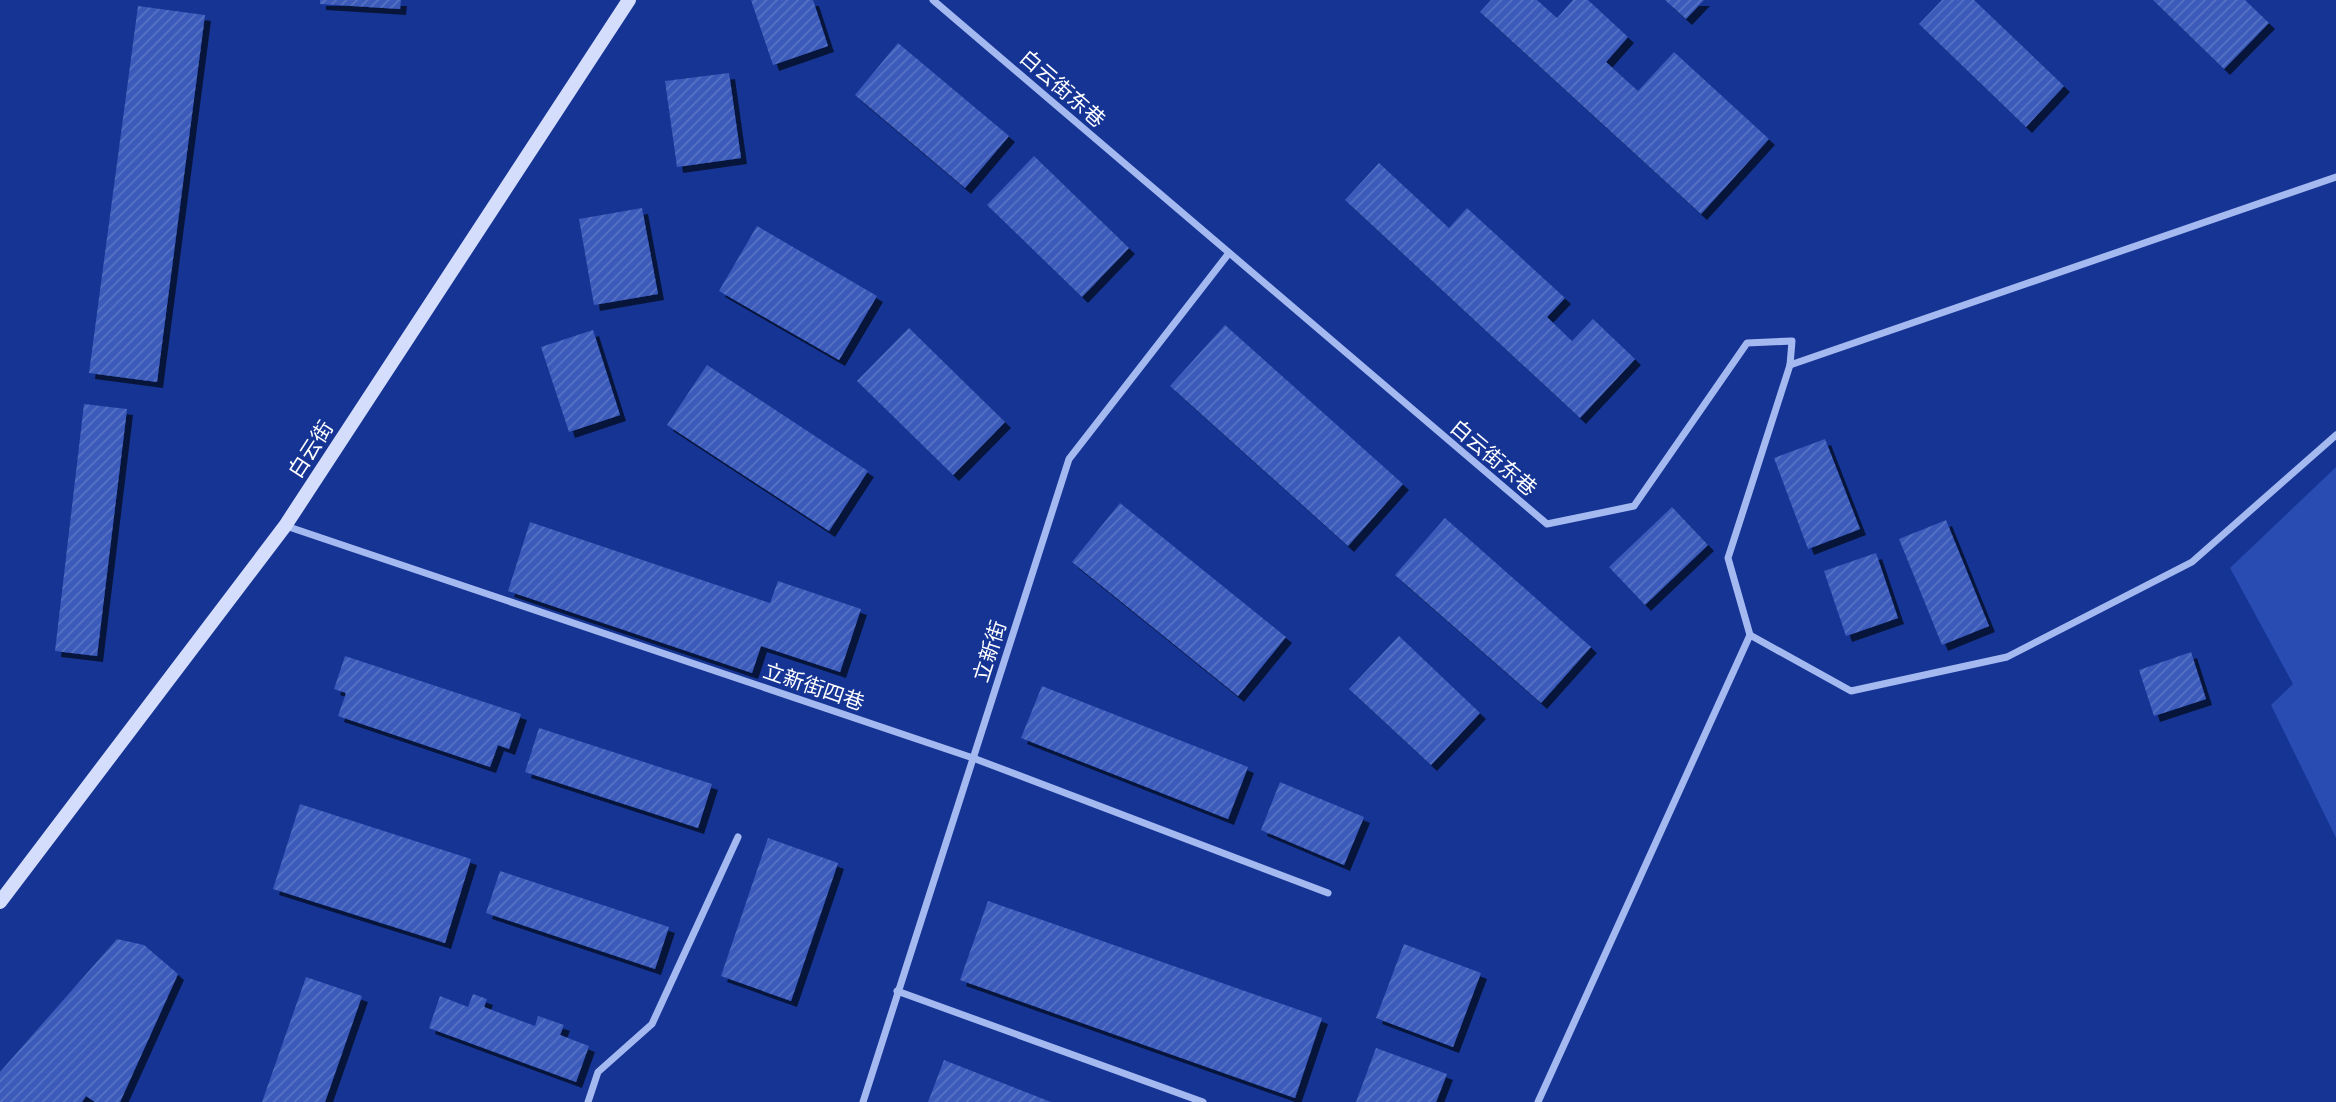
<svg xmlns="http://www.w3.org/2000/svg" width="2336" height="1102" font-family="'Noto Sans','Noto Sans SC',sans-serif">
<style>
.green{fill:#284cb2}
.building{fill:url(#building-hatch);filter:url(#shadow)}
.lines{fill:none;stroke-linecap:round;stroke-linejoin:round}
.minor{stroke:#a5b9f1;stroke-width:7}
.secondary{stroke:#d4ddfc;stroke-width:14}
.labels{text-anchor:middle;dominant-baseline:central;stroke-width:5;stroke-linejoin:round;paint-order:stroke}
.street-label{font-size:21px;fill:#fff;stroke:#153494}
</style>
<defs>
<pattern id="building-hatch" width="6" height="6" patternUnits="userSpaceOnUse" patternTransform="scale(1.75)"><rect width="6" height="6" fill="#3a5aba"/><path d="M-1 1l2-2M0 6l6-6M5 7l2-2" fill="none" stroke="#5873c4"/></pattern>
<filter id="shadow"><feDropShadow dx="6" dy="6" stdDeviation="0" flood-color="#0009"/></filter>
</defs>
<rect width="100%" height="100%" fill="#153494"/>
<path class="green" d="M2336,467v371l-65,-133 22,-21 -63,-116z"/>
<g class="building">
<path d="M320,0h81l-1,9 -80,-5z"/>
<path d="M751,0h62l15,46 -55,19z"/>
<path d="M1491,0h46l20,18 16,-18h15l40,37 -22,25 32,29 36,-39 95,87 -68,75 -221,-202z"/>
<path d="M1665,0h39l-18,19z"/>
<path d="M1942,0h32l90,86 -38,41 -107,-103z"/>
<path d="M2153,0h92l24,23 -45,46z"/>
<path d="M138,6l67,9 -48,367 -68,-9z"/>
<path d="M898,43l111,93 -44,52 -110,-93z"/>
<path d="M729,73l12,85 -64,9 -12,-86z"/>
<path d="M1034,156l95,92 -47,49 -95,-92z"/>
<path d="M1379,163l70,65 18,-20 98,90 -18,19 25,24 21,-22 42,40 -55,59 -235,-218z"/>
<path d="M642,208l16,86 -64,11 -15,-86z"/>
<path d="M757,226l120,70 -38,64 -120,-69z"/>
<path d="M1225,325l178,159 -55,62 -178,-160z"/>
<path d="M909,328l96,94 -52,53 -96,-94z"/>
<path d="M593,330l27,85 -51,17 -28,-85z"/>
<path d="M707,365l161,106 -39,60 -162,-106z"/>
<path d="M84,404l43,5 -30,247 -42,-5z"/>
<path d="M1825,439l35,90 -52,20 -34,-91z"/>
<path d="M1120,503l166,134 -48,59 -166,-134z"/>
<path d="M1672,507l36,38 -63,60 -36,-38z"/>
<path d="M1445,518l146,129 -50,56 -146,-128z"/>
<path d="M1946,520l43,106 -47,19 -43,-106z"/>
<path d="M530,522l240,81 8,-22 83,28 -21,63 -79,-26 -9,27 -244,-82z"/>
<path d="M1876,553l22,65 -52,18 -22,-65z"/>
<path d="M1399,636l81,77 -49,52 -82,-76z"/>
<path d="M2191,652l15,47 -52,17 -15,-46z"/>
<path d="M345,656l176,58 -12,35 -11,-4 -8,22 -152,-51 8,-23 -12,-4z"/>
<path d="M1042,686l206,81 -20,52 -207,-81z"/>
<path d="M539,728l173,56 -14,44 -173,-56z"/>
<path d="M1280,782l84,35 -20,48 -83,-35z"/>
<path d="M300,804l171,55 -26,84 -172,-54z"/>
<path d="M768,838l70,25 -47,138 -70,-25z"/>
<path d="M500,871l169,56 -14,42 -169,-56z"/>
<path d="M988,901l334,117 -27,80 -335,-118z"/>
<path d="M117,939l27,6 34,29 -58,128h-25l-9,-6 -4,6h-82v-30z"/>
<path d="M1404,944l77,29 -28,74 -77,-29z"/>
<path d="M306,977l56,19 -37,106h-63z"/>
<path d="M473,994l14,5 -3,8 51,19 3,-10 26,9 -4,10 29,11 -13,36 -147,-54 11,-32 28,11z"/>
<path d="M1376,1048l71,26 -11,28h-80z"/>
<path d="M944,1060l107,42h-123z"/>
</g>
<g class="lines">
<g class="minor">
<path d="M933,0l614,524 87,-18 113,-163 45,-2 -2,24 -62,193 22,77"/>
<path d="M1790,365l546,-188"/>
<path d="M286,526l687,232 355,135"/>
<path d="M897,991l306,111"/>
<path d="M588,1102l10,-30 54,-48 86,-187"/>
<path d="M863,1102l206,-643 160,-206"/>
<path d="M1538,1102l212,-467 101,56 156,-34 185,-95 144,-127"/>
</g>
<path class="secondary" d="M0,902l285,-376 344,-526"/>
</g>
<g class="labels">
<g class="street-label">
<text transform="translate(1063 88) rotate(41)">白云街东巷</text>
<text transform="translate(310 449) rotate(-57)">白云街</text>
<text transform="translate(1494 457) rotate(40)">白云街东巷</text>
<text transform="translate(989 651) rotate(-72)">立新街</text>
<text transform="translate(814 686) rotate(19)">立新街四巷</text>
</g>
</g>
</svg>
